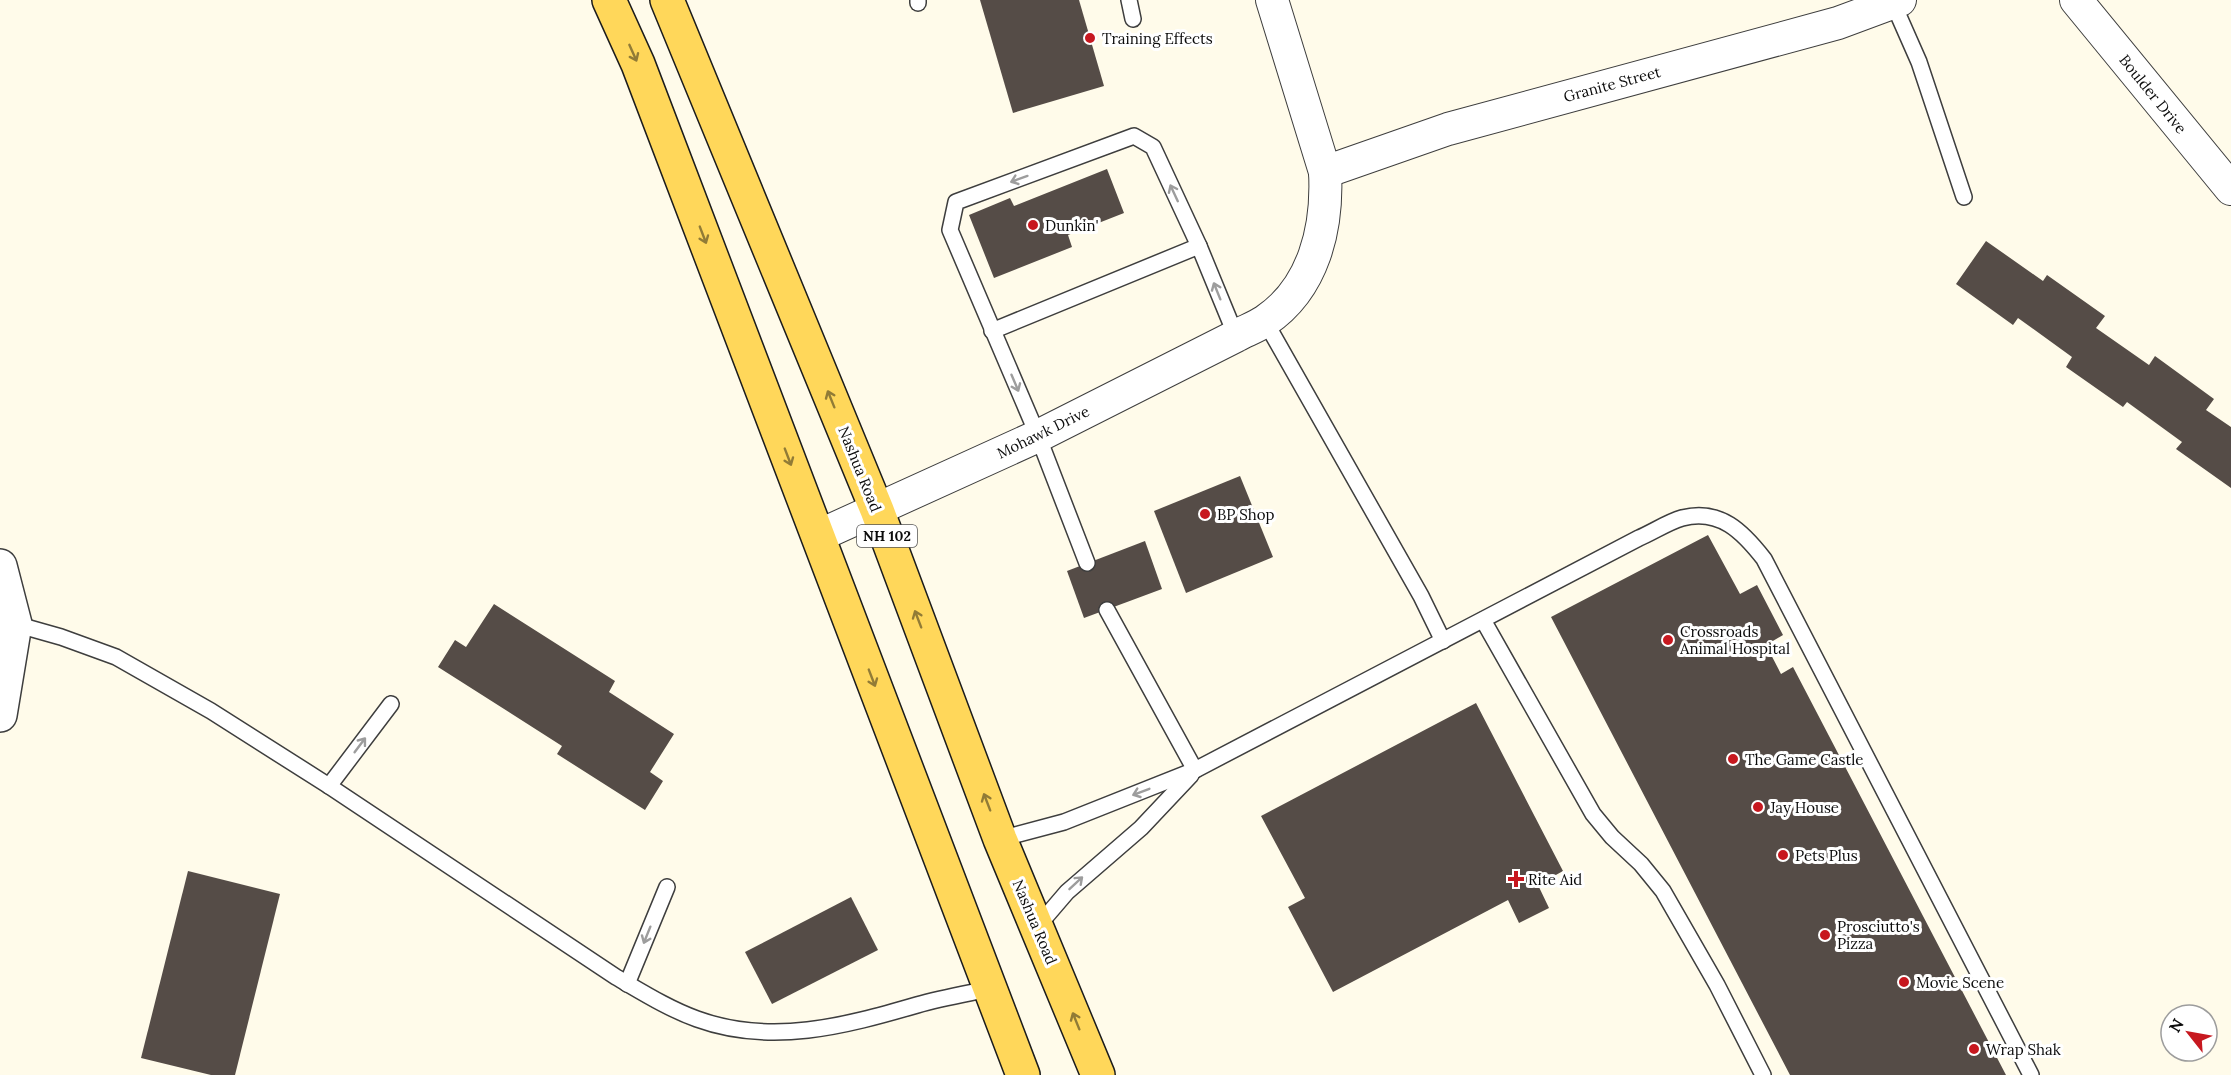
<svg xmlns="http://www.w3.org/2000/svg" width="2231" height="1075" font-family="Lora,serif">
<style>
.building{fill:#554c47}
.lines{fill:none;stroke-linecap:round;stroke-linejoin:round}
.service-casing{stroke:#3e3e3e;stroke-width:18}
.minor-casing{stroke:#3e3e3e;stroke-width:34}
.tertiary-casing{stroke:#3e3e3e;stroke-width:36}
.primary-casing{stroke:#1c1c1c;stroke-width:36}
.service{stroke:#fff;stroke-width:15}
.minor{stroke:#fff;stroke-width:32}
.tertiary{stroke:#fff;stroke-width:33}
.primary{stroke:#ffd75a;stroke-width:33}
.oneway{stroke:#917b36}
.oneway2{stroke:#9d9d9d}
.poi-dot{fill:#c7181f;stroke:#fff;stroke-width:2}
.labels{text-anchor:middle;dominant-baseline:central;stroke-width:6;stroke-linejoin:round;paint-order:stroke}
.shield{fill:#fff;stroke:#545454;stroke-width:1.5}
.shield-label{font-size:14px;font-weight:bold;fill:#0b0b0b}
.poi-label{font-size:15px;fill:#0b0b0b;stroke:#fff;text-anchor:start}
.street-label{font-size:15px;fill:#0b0b0b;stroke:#fff}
</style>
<rect width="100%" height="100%" fill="#fffbea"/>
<g class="building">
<path d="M980,0h99l25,86 -91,27z"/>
<path d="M1107,169l17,44 -56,22 4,12 -78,31 -25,-63 41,-17 4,8z"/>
<path d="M1986,241l57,40 4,-6 58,41 -9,12 53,37 6,-9 59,43 -8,11 25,17v61l-55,-39 6,-7 -55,-40 -4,5 -57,-40 6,-10 -54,-39 -5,7 -57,-41z"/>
<path d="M1240,476l33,81 -87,36 -32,-82z"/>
<path d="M1708,535l32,59 17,-9 26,50 -17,10 15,29 12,-7 213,408h-216l-239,-458z"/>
<path d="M1145,541l17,48 -78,29 -17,-47z"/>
<path d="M494,604l121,77 -6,11 65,42 -24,38 13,9 -18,29 -88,-56 5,-8 -124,-79 17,-27 11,7z"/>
<path d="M1476,703l87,168 -25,14 11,23 -30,15 -11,-23 -175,92 -45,-85 17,-9 -44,-82z"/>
<path d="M188,871l92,23 -45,181h-24l-70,-17z"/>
<path d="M851,897l27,53 -106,54 -27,-52z"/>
</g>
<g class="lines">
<defs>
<g id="service">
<path d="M1129,0l4,19"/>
<path d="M918,3v-3"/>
<path d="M1893,3l26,59 45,135"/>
<path d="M1265,321l156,275 22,45"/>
<path d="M992,331l207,-85"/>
<path d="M1087,563l-49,-127 -88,-206 6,-28 178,-66 19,11 46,99 37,90"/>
<path d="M1107,610l88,160"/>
<path d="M1483,620l110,194 19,23 29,27 22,27 54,94 46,90"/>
<path d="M15,624l46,13 55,20 95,54 118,75 287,191c26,15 53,32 81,42 74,27 148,7 220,-14 24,-7 48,-11 72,-16"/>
<path d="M329,786l62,-82"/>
<path d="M1000,839l64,-17 131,-52 444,-232c14,-6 29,-16 43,-20 38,-10 61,14 82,41l267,516"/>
<path d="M1037,927l30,-35 74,-64 50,-53"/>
<path d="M627,984l40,-97"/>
</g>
<g id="minor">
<path d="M2076,0l155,189"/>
<path d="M1325,172l123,-43 390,-106 62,-23"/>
<path d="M818,536l220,-100 198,-100c9,-5 20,-9 29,-15 49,-33 63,-93 60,-149l-53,-172"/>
</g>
<path id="tertiary" d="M0,566l15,58 -15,91"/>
<g id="primary">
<path d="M609,0l29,64 385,1011"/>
<path d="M667,0l210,510 123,329 98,236"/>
</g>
</defs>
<use href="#service" class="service-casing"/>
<use href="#minor" class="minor-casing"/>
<use href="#tertiary" class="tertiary-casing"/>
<use href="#primary" class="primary-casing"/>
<use href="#service" class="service"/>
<use href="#minor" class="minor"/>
<use href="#tertiary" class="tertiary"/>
<use href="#primary" class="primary"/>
</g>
<defs><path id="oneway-shaft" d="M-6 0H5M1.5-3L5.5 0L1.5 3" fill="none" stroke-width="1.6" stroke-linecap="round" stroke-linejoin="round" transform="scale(1.5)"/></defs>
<g class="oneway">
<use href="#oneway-shaft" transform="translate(633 53) rotate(66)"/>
<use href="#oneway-shaft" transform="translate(703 235) rotate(69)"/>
<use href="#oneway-shaft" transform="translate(831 399) rotate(-112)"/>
<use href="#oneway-shaft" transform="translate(788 457) rotate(69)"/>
<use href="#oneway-shaft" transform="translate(918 619) rotate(-111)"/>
<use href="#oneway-shaft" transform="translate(872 678) rotate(69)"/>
<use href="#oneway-shaft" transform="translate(987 802) rotate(-111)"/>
<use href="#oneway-shaft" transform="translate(1076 1021) rotate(-112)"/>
</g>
<g class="oneway2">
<use href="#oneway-shaft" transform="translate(1019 179) rotate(160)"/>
<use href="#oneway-shaft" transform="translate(1174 193) rotate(-115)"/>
<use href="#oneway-shaft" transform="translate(1217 291) rotate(-112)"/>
<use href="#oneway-shaft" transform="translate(1015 383) rotate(67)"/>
<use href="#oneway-shaft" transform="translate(360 745) rotate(-53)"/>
<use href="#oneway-shaft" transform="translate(1141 792) rotate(159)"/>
<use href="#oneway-shaft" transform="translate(1076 883) rotate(-43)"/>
<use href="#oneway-shaft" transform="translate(647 935) rotate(112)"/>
</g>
<g class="poi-dot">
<circle cx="1090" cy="38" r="6"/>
<circle cx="1033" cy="225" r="6"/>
<circle cx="1205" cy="514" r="6"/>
<circle cx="1668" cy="640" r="6"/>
<circle cx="1733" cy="759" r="6"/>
<circle cx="1758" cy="807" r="6"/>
<circle cx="1783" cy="855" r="6"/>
<path d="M1513 870h6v6h6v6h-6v6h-6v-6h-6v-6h6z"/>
<circle cx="1825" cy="935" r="6"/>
<circle cx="1904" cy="982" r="6"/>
<circle cx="1974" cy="1049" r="6"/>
</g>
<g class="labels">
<rect class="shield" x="857" y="525" width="60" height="22" rx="4.5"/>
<g class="shield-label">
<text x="887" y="536">NH 102</text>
</g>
<g class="poi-label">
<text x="1102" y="38">Training Effects</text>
<text x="1045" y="225">Dunkin'</text>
<text x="1217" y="514">BP Shop</text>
<text x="1680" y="631">Crossroads<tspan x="1680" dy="17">Animal Hospital</tspan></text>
<text x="1745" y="759">The Game Castle</text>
<text x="1770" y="807">Jay House</text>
<text x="1795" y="855">Pets Plus</text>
<text x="1528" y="879">Rite Aid</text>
<text x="1837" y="926">Prosciutto's<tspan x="1837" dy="17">Pizza</tspan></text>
<text x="1916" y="982">Movie Scene</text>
<text x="1986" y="1049">Wrap Shak</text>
</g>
<g class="street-label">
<text transform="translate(1612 84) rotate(-15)">Granite Street</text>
<text transform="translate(2153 94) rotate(51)">Boulder Drive</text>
<text transform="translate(1043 432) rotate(-26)">Mohawk Drive</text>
<text transform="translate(860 469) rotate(68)">Nashua Road</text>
<text transform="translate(1035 922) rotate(67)">Nashua Road</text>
</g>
</g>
<g transform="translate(2189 1033) rotate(301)"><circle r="28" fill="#ffffff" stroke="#9d9d9d" stroke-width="1.5"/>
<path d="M0-4.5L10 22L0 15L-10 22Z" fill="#c7181f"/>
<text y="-9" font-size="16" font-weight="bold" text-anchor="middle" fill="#0b0b0b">N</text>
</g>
</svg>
